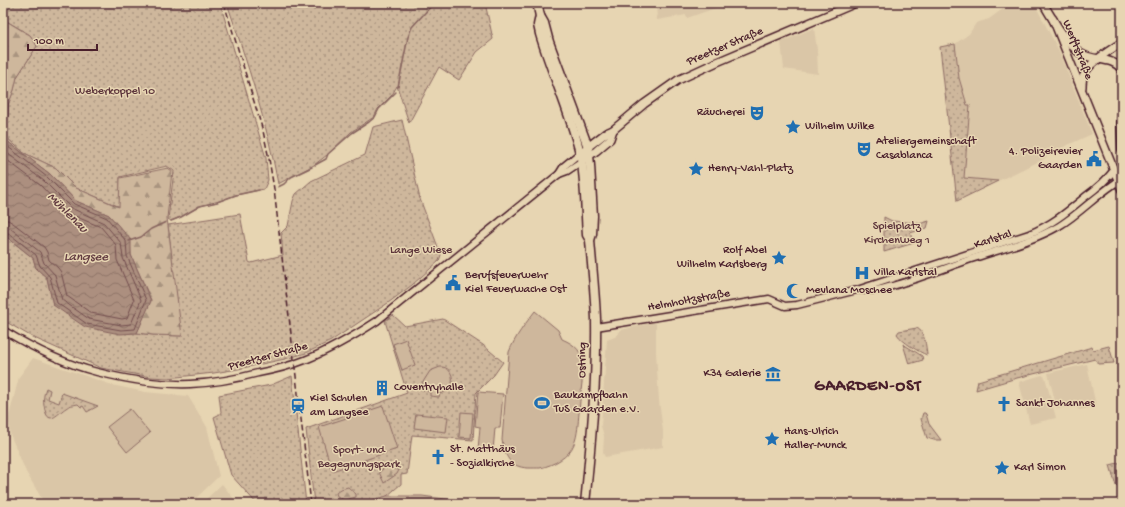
<svg xmlns="http://www.w3.org/2000/svg" width="1125" height="507" font-family="'Gochi Hand',sans-serif">
<style>
.built{fill:#dac6a7}
.green{fill:url(#green-dots);stroke:#8c6b64}
.forest{fill:url(#forest-firs);stroke:#8c6b64}
.pitch{fill:#ceb79c;stroke:#8c6b64}
.water{fill:url(#water-waves);stroke:#85625d}
.lines{fill:none;stroke-linecap:round;stroke-linejoin:round}
.shore{stroke:#714c4d;stroke-width:1}
.stream{stroke:#85625d;stroke-width:1.5}
.tertiary-casing{stroke:#4a1f2b;stroke-width:9}
.secondary-casing{stroke:#4a1f2b;stroke-width:10}
.primary-casing{stroke:#4a1f2b;stroke-width:11}
.tertiary{stroke:#e7d5b2;stroke-width:6}
.secondary{stroke:#e7d5b2;stroke-width:7}
.primary{stroke:#e7d5b2;stroke-width:8}
.rail{stroke:#4a1f2b;stroke-width:1.5;stroke-dasharray:6 3;stroke-linecap:butt}
.labels{text-anchor:middle;dominant-baseline:central;stroke-width:3;stroke-linejoin:round;paint-order:stroke}
.street-label{font-size:12px;fill:#4a1f2b;stroke:#e7d5b2}
.park-label{font-size:12px;fill:#5e363c;stroke:#e7d5b2}
.poi-label{font-size:12px;fill:#4a1f2b;stroke:#e7d5b2;text-anchor:start}
.water-label{font-size:13px;font-style:italic;fill:#623b40;stroke:#e7d5b2}
.district-label{font-size:16px;font-weight:bold;letter-spacing:1px;fill:#4a1f2b;stroke:#e7d5b2}
</style>
<defs>
<pattern id="green-dots" width="8" height="8" patternUnits="userSpaceOnUse"><rect width="8" height="8" fill="#ceb79c"/><path d="M2 2h.1M6 6h.1" fill="none" stroke="#a9947f" stroke-width="1.8" stroke-linecap="round"/></pattern>
<pattern id="forest-firs" width="22" height="20" patternUnits="userSpaceOnUse"><rect width="22" height="20" fill="#ceb79c"/><path d="M5 1l3.5 6h-7zM16 11l3.5 6h-7z" fill="#a9947f"/></pattern>
<pattern id="water-waves" width="16" height="10" patternUnits="userSpaceOnUse"><rect width="16" height="10" fill="#ac8f7f"/><path d="M0 5q4-4 8 0t8 0" fill="none" stroke="#8e7468"/></pattern>
</defs>
<rect width="100%" height="100%" fill="#e7d5b2"/>
<filter id="ink" filterUnits="userSpaceOnUse"><feTurbulence type="fractalNoise" baseFrequency=".025" numOctaves="2"/><feDisplacementMap in="SourceGraphic" scale="8" xChannelSelector="R" yChannelSelector="G"/><feConvolveMatrix kernelMatrix="1 2 1 2 8 2 1 2 1" color-interpolation-filters="sRGB"/></filter>
<g filter="url(#ink)">
<g class="built">
<path d="M656,3h74l-43,15 -1,-3 -29,5z"/>
<path d="M1011,3h23l24,46 34,85 -42,19 -6,6 -46,22 -34,-3 6,-73h-3l-8,-27 -4,-34 14,-10 7,-11 13,-4z"/>
<path d="M814,28l3,22 1,24 -34,-5 -3,-27z"/>
<path d="M656,322v30l3,49 4,30v16l-58,10 -2,-4 1,-17 -3,-10 6,-86 8,-3 6,-7z"/>
<path d="M33,358l79,27 33,7 43,4 19,31 12,49 -29,28h-145l-19,-32 -16,-38 -2,-14 11,-43z"/>
<path d="M1087,364l9,42 -17,4 -4,-5 -18,4 -9,-36z"/>
<path d="M1042,375l3,2 11,41 -26,6 -11,-42z"/>
<path d="M222,484l16,20h-37z"/>
</g>
<g class="green">
<path d="M3,3h217l46,155 2,22 -4,9 -28,6 -19,7 -17,4 -19,11 -10,4 -3,-2 6,-48 -7,-5 -47,11v30l-44,-19 -20,-20 -32,-15 -17,-15 1,-33 6,-15 3,-13 20,-31 -7,-11 -3,-2 -24,-14z"/>
<path d="M227,3h258l8,36 -16,13 -18,28 -20,-13 -30,56 -12,-37 -5,9 -14,14 -4,8 -23,15 -24,23 -13,10 -36,19c-11,-61 -31,-122 -51,-181z"/>
<path d="M955,44l4,34 8,27h3l-6,73 34,3 -41,20 -17,-154z"/>
<path d="M402,120l18,79 21,56 -2,6 -27,24 -24,18 -57,38 -25,12 -21,6 -47,10 -24,4 -46,5 -17,-1 -50,-9 -69,-31 -29,-17v-86l30,24 3,10 11,10 6,27 84,28 16,2 28,1 -13,-111 72,-11 9,48 2,1 32,-8 -2,-22 7,-7 5,-25 3,-7 15,-13 54,-26 8,-28z"/>
<path d="M884,217l8,4 26,2 1,1 10,-3 -2,7 -17,5 4,10 -30,9z"/>
<path d="M393,315l12,11 38,-7 40,26 20,17 -9,13 -18,18 -3,47 -61,-5 -5,39 -6,1v9l-14,12 -26,8h-47l-8,-75 101,-36 -22,-72z"/>
<path d="M917,328c8,4 9,18 10,27 -8,-3 -25,-13 -30,-21l2,-3z"/>
<path d="M903,344l19,12 1,4 -14,4z"/>
<path d="M1109,346l5,17 -16,1 -3,-5 -78,19 -41,12 2,-9 114,-34 1,3z"/>
<path d="M292,376l14,128h-49l-26,-29 -17,-58 6,-3 1,-2 -2,-17 52,-10z"/>
<path d="M46,388l4,2 -2,9 11,4 3,-10 36,13 -11,6 -4,-6 -2,1 -3,-3c-4,1 -9,1 -12,4 -7,4 -17,19 -21,2 -2,-8 -2,-14 1,-22z"/>
<path d="M923,413h2l1,1 3,10 12,16h-7l-7,-2 -6,-19z"/>
<path d="M1122,462v23l-6,1 -6,-21z"/>
</g>
<g class="forest">
<path d="M3,19l23,14 4,2 7,11 -20,31 -3,13 -6,15 -1,33 17,15 32,15 20,20 43,19 1,-29 48,-10 4,3 -5,47 15,118 -29,-1 -16,-2 14,-33 -20,-45 -1,-15 -21,-25 -33,-14 -26,-27 -47,-36z"/>
<path d="M386,467l13,3 -2,4 -13,9 -5,-11z"/>
<path d="M348,487l8,7v3l-12,3 -7,-4 -1,-3 5,-4z"/>
</g>
<g class="pitch">
<path d="M535,311l23,19 4,9c14,6 20,12 22,28 -2,15 -4,31 -5,46 -1,10 -1,21 -5,31 -5,13 -20,21 -34,24 -3,0 -8,0 -12,0 -19,-1 -23,-12 -26,-28l7,-88c6,-15 16,-28 26,-41z"/>
<path d="M406,339l9,26 -13,5 -9,-26z"/>
<path d="M440,367c17,-1 16,27 0,26l-1,4 -9,-1v-4l-7,-2 -1,-1 1,-7 7,-11z"/>
<path d="M478,392l25,2 -3,34h-5l-2,23 -15,-1 2,-23 -5,-1z"/>
<path d="M383,406l14,43 -65,22 -13,-44z"/>
<path d="M130,409l20,24 -23,19 -20,-25z"/>
<path d="M461,412l12,1 -2,25 -12,-1z"/>
<path d="M416,414l32,3 -2,15 -32,-4z"/>
<path d="M387,496h35l31,4 -1,4h-91z"/>
</g>
<path class="water" d="M3,138l47,36 26,27 33,14 22,25v15l20,46 -14,32 -17,1 -35,-7 -32,-22 -6,-27 -11,-10 -3,-10 -30,-24z"/>
<g class="lines">
<g class="shore">
<path d="M3,143l44,34 27,27 33,14 19,23 1,15 19,44 -11,29 -14,1 -34,-6 -30,-21 -7,-26 -10,-11 -4,-11 -29,-23 -4,-1"/>
<path d="M3,150l41,31 27,27 33,15 17,20 2,15 18,42 -10,24 -10,1 -32,-6 -27,-19 -7,-25 -11,-12 -4,-11 -30,-24 -7,-2"/>
<path d="M3,157l37,28 27,28 34,14 15,18 1,15 17,40 -7,18 -5,1 -31,-6 -24,-17 -6,-24 -3,-4 -9,-8 -2,-8 -3,-5 -31,-24 -5,-3h-5"/>
</g>
<g class="stream">
<path d="M398,87l10,-50 4,-10 22,-24"/>
<path d="M315,165l11,-6 2,-5 24,-21 17,-11 6,-5 4,-8 17,-17"/>
<path d="M278,187l6,-3 7,-7 21,-10"/>
<path d="M171,221l10,-4 19,-11 17,-4 19,-7 23,-5"/>
<path d="M129,241l12,-4 10,-8 15,-7"/>
</g>
<defs>
<g id="tertiary">
<path d="M559,174l5,-8 16,-13"/>
<path d="M861,290c14,2 28,-3 41,-7 24,-7 46,-16 69,-24 30,-10 60,-17 88,-33 22,-13 40,-34 63,-47"/>
<path d="M596,327l173,-28 16,7 12,-1 60,-15 172,-56c22,-9 37,-21 56,-37 11,-8 21,-16 29,-27"/>
<path d="M3,330c28,17 62,34 94,42 28,7 64,13 93,12 23,-1 46,-5 68,-11 16,-3 32,-7 47,-13 25,-10 49,-24 72,-39l182,-147 8,-3 15,-10"/>
</g>
<g id="secondary">
<path d="M1043,3c8,14 24,41 37,50 13,9 33,3 42,17"/>
<path d="M1053,19l69,171"/>
<path d="M1082,87c0,-4 0,-8 2,-12 5,-13 27,-25 38,-33"/>
<path d="M1122,105l-1,21 1,23"/>
<path d="M580,153l26,-20 7,-3 31,-26 34,-24 39,-18 139,-59"/>
<path d="M585,159l11,-8 14,-12 3,-9"/>
</g>
<g id="primary">
<path d="M537,3l3,13 -2,9 2,9c12,40 30,78 40,119 6,27 5,55 7,82l3,5"/>
<path d="M540,16l4,7 5,19 39,105 2,18 3,51 -1,18 -2,6c2,26 5,53 6,79 1,62 -5,124 -11,185"/>
</g>
</defs>
<use href="#tertiary" class="tertiary-casing"/>
<use href="#secondary" class="secondary-casing"/>
<use href="#primary" class="primary-casing"/>
<use href="#tertiary" class="tertiary"/>
<use href="#secondary" class="secondary"/>
<use href="#primary" class="primary"/>
<path class="rail" d="M224,3l39,128 6,28 5,30 37,315"/>
</g>
</g>
<defs>
<symbol id="theatre-bare" viewBox="-9 -9 18 18"><path d="M-5-5.5Q0-4 5-5.5V0Q5 5 0 6Q-5 5-5 0ZM-3.3-2.5H-1v1.5H-3.3ZM1-2.5H3.3v1.5H1ZM-2.8 1Q0 5.5 2.8 1Z" fill="#1f6fb2" stroke="#e7d5b2" stroke-width="2.5" paint-order="stroke"/></symbol>
<symbol id="sight-bare" viewBox="-9 -9 18 18"><path d="M0-6L1.8-2.2L6-1.7L2.9 1.2L3.7 5.4L0 3.3L-3.7 5.4L-2.9 1.2L-6-1.7L-1.8-2.2Z" fill="#1f6fb2" stroke="#e7d5b2" stroke-width="2.5" paint-order="stroke"/></symbol>
<symbol id="civic-bare" viewBox="-9 -9 18 18"><path d="M-.6-6.5H3V-4.5H.6V-3L4-1V1h2V6H-6V1h2V-1L-.6-3ZM-1.2 2.5V6h2.4V2.5Z" fill="#1f6fb2" stroke="#e7d5b2" stroke-width="2.5" paint-order="stroke"/></symbol>
<symbol id="hospital-bare" viewBox="-9 -9 18 18"><path d="M-5-5h3v3.5h4V-5h3V5h-3V1.5h-4V5h-3Z" fill="#1f6fb2" stroke="#e7d5b2" stroke-width="2.5" paint-order="stroke"/></symbol>
<symbol id="mosque-bare" viewBox="-9 -9 18 18"><path d="M3.5-4.9A6 6 0 1 0 3.5 4.9A5 5 0 1 1 3.5-4.9Z" fill="#1f6fb2" stroke="#e7d5b2" stroke-width="2.5" paint-order="stroke"/></symbol>
<symbol id="museum-bare" viewBox="-9 -9 18 18"><path d="M0-6L6-3V-2H-6V-3ZM-5-1h2V3h-2ZM-1-1h2V3h-2ZM3-1h2V3H3ZM-6 4H6V6H-6Z" fill="#1f6fb2" stroke="#e7d5b2" stroke-width="2.5" paint-order="stroke"/></symbol>
<symbol id="building-bare" viewBox="-9 -9 18 18"><path d="M-4-6H4V6H1V3H-1V6H-4ZM-2.5-4.3h1.7v1.8h-1.7ZM.8-4.3h1.7v1.8H.8ZM-2.5-1h1.7V.8h-1.7ZM.8-1h1.7V.8H.8Z" fill="#1f6fb2" stroke="#e7d5b2" stroke-width="2.5" paint-order="stroke"/></symbol>
<symbol id="stadium-bare" viewBox="-9 -9 18 18"><path d="M0-5a6.5 5 0 1 0 0 10a6.5 5 0 1 0 0-10ZM-3.5-1.8h7v3.6h-7Z" fill="#1f6fb2" stroke="#e7d5b2" stroke-width="2.5" paint-order="stroke"/></symbol>
<symbol id="church-bare" viewBox="-9 -9 18 18"><path d="M-1.2-6h2.4v3.5h3.3v2.4h-3.3V6h-2.4V-.1h-3.3v-2.4h3.3Z" fill="#1f6fb2" stroke="#e7d5b2" stroke-width="2.5" paint-order="stroke"/></symbol>
<symbol id="station-bare" viewBox="-9 -9 18 18"><path d="M-3-6H3Q5-6 5-4V2Q5 4 3 4L4.5 6H3L1.5 4h-3L-3 6H-4.5L-3 4Q-5 4-5 2V-4Q-5-6-3-6ZM-3.5-4v3h7v-3ZM-3.5 1v1.5H-2V1ZM2 1v1.5H3.5V1Z" fill="#1f6fb2" stroke="#e7d5b2" stroke-width="2.5" paint-order="stroke"/></symbol>
</defs>
<g fill-rule="evenodd">
<use href="#theatre-bare" x="746" y="102" width="22" height="22"/>
<use href="#sight-bare" x="782" y="116" width="22" height="22"/>
<use href="#theatre-bare" x="853" y="138" width="22" height="22"/>
<use href="#civic-bare" x="1083" y="148" width="22" height="22"/>
<use href="#sight-bare" x="685" y="158" width="22" height="22"/>
<use href="#sight-bare" x="768" y="247" width="22" height="22"/>
<use href="#hospital-bare" x="851" y="262" width="22" height="22"/>
<use href="#civic-bare" x="442" y="272" width="22" height="22"/>
<use href="#mosque-bare" x="783" y="280" width="22" height="22"/>
<use href="#museum-bare" x="762" y="363" width="22" height="22"/>
<use href="#building-bare" x="371" y="377" width="22" height="22"/>
<use href="#stadium-bare" x="531" y="392" width="22" height="22"/>
<use href="#church-bare" x="993" y="393" width="22" height="22"/>
<use href="#station-bare" x="287" y="395" width="22" height="22"/>
<use href="#sight-bare" x="761" y="428" width="22" height="22"/>
<use href="#church-bare" x="427" y="446" width="22" height="22"/>
<use href="#sight-bare" x="991" y="457" width="22" height="22"/>
</g>
<g class="labels">
<g class="street-label">
<text transform="translate(725 47) rotate(-23)">Preetzer Straße</text>
<text transform="translate(1077 50) rotate(68)">Werftstraße</text>
<text transform="translate(993 240) rotate(-18)">Karlstal</text>
<text transform="translate(689 301) rotate(-10)">Helmholtzstraße</text>
<text transform="translate(268 357) rotate(-15)">Preetzer Straße</text>
<text transform="translate(583 360) rotate(-89)">Ostring</text>
</g>
<g class="park-label">
<text x="115" y="92">Weberkoppel 10</text>
<text x="897" y="227">Spielplatz<tspan x="897" dy="14">Kirchenweg 1</tspan></text>
<text x="421" y="251">Lange Wiese</text>
<text x="359" y="451">Sport- und<tspan x="359" dy="14">Begegnungspark</tspan></text>
</g>
<g class="poi-label">
<text x="745" y="113" text-anchor="end">Räucherei</text>
<text x="805" y="127">Wilhelm Wilke</text>
<text x="876" y="142">Ateliergemeinschaft<tspan x="876" dy="14">Casablanca</tspan></text>
<text x="1082" y="152" text-anchor="end">4. Polizeirevier<tspan x="1082" dy="14">Gaarden</tspan></text>
<text x="708" y="169">Henry-Vahl-Platz</text>
<text x="767" y="251" text-anchor="end">Rolf Abel<tspan x="767" dy="14">Wilhelm Karlsberg</tspan></text>
<text x="874" y="273">Villa Karlstal</text>
<text x="465" y="276">Berufsfeuerwehr<tspan x="465" dy="14">Kiel Feuerwache Ost</tspan></text>
<text x="806" y="291">Mevlana Moschee</text>
<text x="761" y="374" text-anchor="end">K34 Galerie</text>
<text x="394" y="388">Coventryhalle</text>
<text x="554" y="396">Baukampfbahn<tspan x="554" dy="14">TuS Gaarden e.V.</tspan></text>
<text x="310" y="399">Kiel Schulen<tspan x="310" dy="14">am Langsee</tspan></text>
<text x="1016" y="404">Sankt Johannes</text>
<text x="784" y="432">Hans-Ulrich<tspan x="784" dy="14">Haller-Munck</tspan></text>
<text x="450" y="450">St. Matthäus<tspan x="450" dy="14">- Sozialkirche</tspan></text>
<text x="1014" y="468">Karl Simon</text>
</g>
<g class="water-label">
<text transform="translate(67 213) rotate(45)">Mühlenau</text>
<text x="86" y="257">Langsee</text>
</g>
<g class="district-label">
<text x="868" y="387">GAARDEN-OST</text>
</g>
</g>
<rect width="1125" height="507" fill="none" stroke="#e7d5b2" stroke-width="16"/>
<rect x="8" y="8" width="1109" height="491" fill="none" stroke="#4a1f2b" stroke-width="1.5" filter="url(#ink)"/>
<path d="M28 44v6h69v-6" fill="none" stroke="#4a1f2b" stroke-width="2"/>
<text x="34" y="44" font-size="12" fill="#4a1f2b" stroke="#e7d5b2" stroke-width="3" paint-order="stroke">100 m</text>
</svg>
